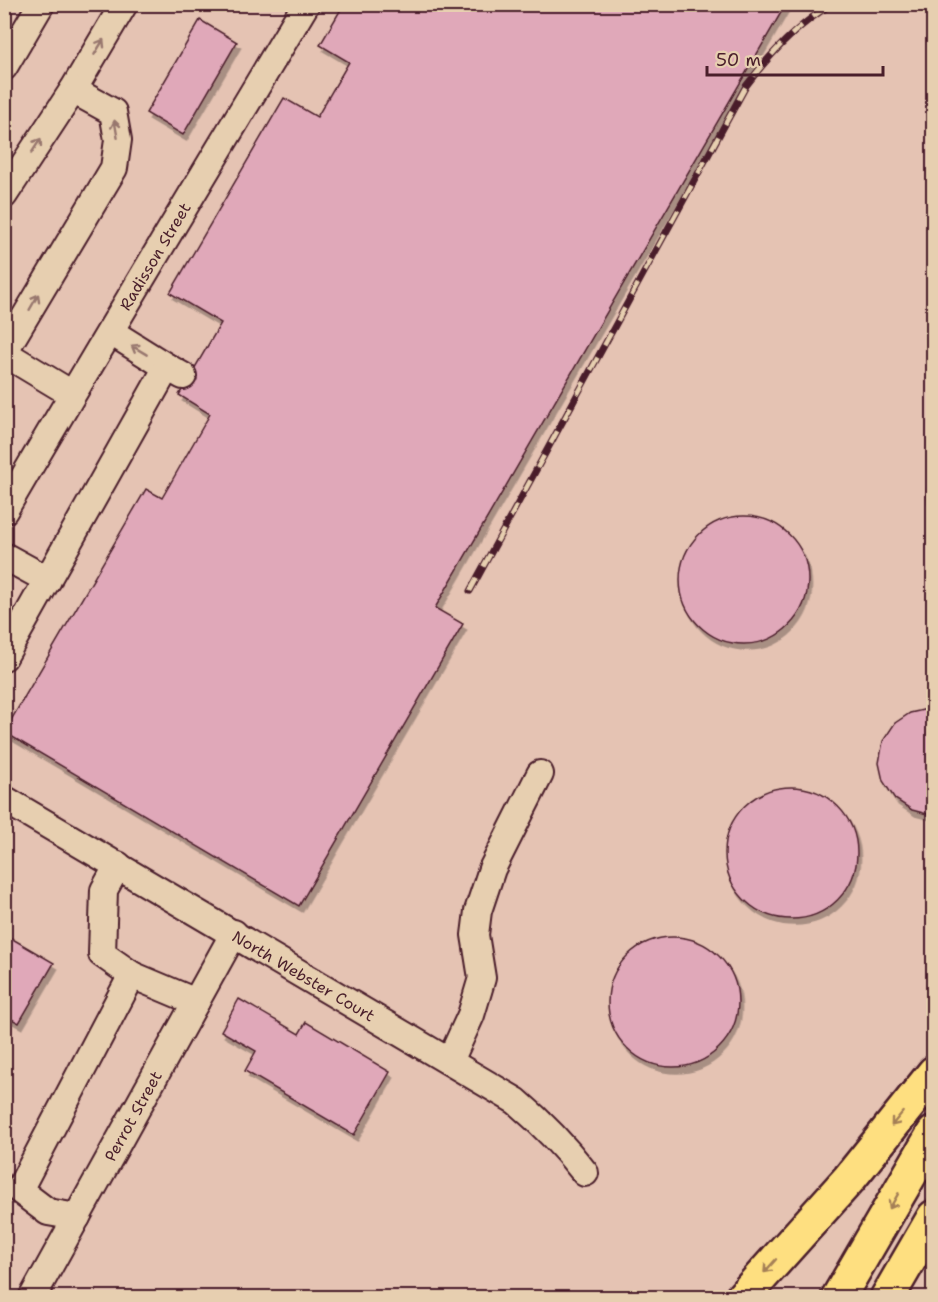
<svg xmlns="http://www.w3.org/2000/svg" width="938" height="1302" font-family="'Shantell Sans',sans-serif">
<style>
.building{fill:#e0a8b9;stroke:#4a1f2b;stroke-width:1.5;filter:url(#shadow)}
.lines{fill:none;stroke-linecap:round;stroke-linejoin:round}
.minor-casing{stroke:#4a1f2b;stroke-width:30}
.highway-casing{stroke:#4a1f2b;stroke-width:38}
.minor{stroke:#e7cfb0;stroke-width:26}
.highway{stroke:#fedf80;stroke-width:33}
.rail-casing{stroke:#4a1f2b;stroke-width:7}
.rail{stroke:#e7cfb0;stroke-width:4.5;stroke-dasharray:14;stroke-linecap:butt}
.oneway{stroke:#98776e}
.oneway2{stroke:#a47f56}
.labels{text-anchor:middle;dominant-baseline:central;stroke-width:5;stroke-linejoin:round;paint-order:stroke}
.street-label{font-size:16px;fill:#4a1f2b;stroke:#e7cfb0}
</style>
<defs>
<filter id="shadow"><feDropShadow dx="3.5" dy="6" stdDeviation="0" flood-color="#0004"/></filter>
</defs>
<rect width="100%" height="100%" fill="#e5c3b3"/>
<filter id="ink" filterUnits="userSpaceOnUse"><feTurbulence type="fractalNoise" baseFrequency=".0167" numOctaves="2"/><feDisplacementMap in="SourceGraphic" scale="12" xChannelSelector="R" yChannelSelector="G"/><feConvolveMatrix kernelMatrix="1 2 1 2 8 2 1 2 1" color-interpolation-filters="sRGB"/></filter>
<g filter="url(#ink)">
<g class="building">
<path d="M344,4h442l-351,604 28,16 -164,282 -295,-174 142,-243 16,9 48,-84 -31,-19 42,-72 -51,-30 114,-195 33,19 32,-55 -29,-17z"/>
<path d="M200,20l37,22 -54,93 -37,-22z"/>
<path d="M933,466l1,-1v53l-6,-14 -1,-14 2,-13z"/>
<circle cx="744" cy="580" r="64"/>
<path d="M932,708l2,107h-3l-19,-5 -17,-11 -12,-18 -4,-18 4,-22 12,-18 15,-10z"/>
<circle cx="791" cy="853" r="66"/>
<path d="M4,934l50,29 -35,60 -15,-8z"/>
<circle cx="673" cy="1002" r="65"/>
<path d="M239,999l60,35 7,-12 84,50 -36,63 -109,-64 11,-20 -35,-20z"/>
</g>
<g class="lines">
<defs>
<g id="minor">
<path d="M4,67l37,-63"/>
<path d="M4,195l69,-105 51,-86"/>
<path d="M111,332l56,35"/>
<path d="M4,352l110,-184 4,-28 -5,-28 -40,-22"/>
<path d="M4,353l68,41"/>
<path id="s1" d="M4,511c99,-170 201,-338 302,-507"/>
<path d="M4,556l44,24"/>
<path d="M4,657l163,-290 16,9"/>
<path id="s2" d="M4,799l512,302c26,22 48,45 69,72"/>
<path d="M118,865l-14,25 -2,64 30,21"/>
<path d="M450,1061l21,-46 11,-37 -7,-43 3,-24 14,-42 48,-95"/>
<path d="M77,1217l-29,-5 -29,-22 113,-215 64,27"/>
<path id="s3" d="M32,1298l202,-365"/>
</g>
<g id="highway">
<path d="M742,1298l107,-119 85,-106"/>
<path d="M838,1298l96,-165"/>
<path d="M887,1298l47,-81"/>
</g>
</defs>
<use href="#minor" class="minor-casing"/>
<use href="#highway" class="highway-casing"/>
<use href="#minor" class="minor"/>
<use href="#highway" class="highway"/>
<defs>
<path id="rail" d="M470,591l276,-505c24,-32 51,-61 86,-82"/>
</defs>
<use href="#rail" class="rail-casing"/>
<use href="#rail" class="rail"/>
</g>
<defs><path id="oneway-shaft" d="M-6 0H5M1.5-3L5.5 0L1.5 3" fill="none" stroke-width="1.6" stroke-linecap="round" stroke-linejoin="round" transform="scale(1.5)"/></defs>
<g class="oneway">
<use href="#oneway-shaft" transform="translate(99 47) rotate(-59)"/>
<use href="#oneway-shaft" transform="translate(116 129) rotate(-100)"/>
<use href="#oneway-shaft" transform="translate(36 146) rotate(-57)"/>
<use href="#oneway-shaft" transform="translate(34 302) rotate(-60)"/>
<use href="#oneway-shaft" transform="translate(139 350) rotate(-149)"/>
</g>
<g class="oneway2">
<use href="#oneway-shaft" transform="translate(897 1119) rotate(129)"/>
<use href="#oneway-shaft" transform="translate(894 1201) rotate(120)"/>
<use href="#oneway-shaft" transform="translate(770 1266) rotate(132)"/>
</g>
</g>
<g class="labels">
<g class="street-label">
<text stroke="none"><textPath href="#s1" startOffset="296">Radisson Street</textPath></text>
<text stroke="none"><textPath href="#s2" startOffset="348">North Webster Court</textPath></text>
<text stroke="none"><textPath href="#s3" startOffset="208">Perrot Street</textPath></text>
</g>
</g>
<rect width="938" height="1302" fill="none" stroke="#e7cfb0" stroke-width="24"/>
<rect x="12" y="12" width="914" height="1278" fill="none" stroke="#4a1f2b" stroke-width="2" filter="url(#ink)"/>
<path d="M707 66v9h176v-9" fill="none" stroke="#4a1f2b" stroke-width="3"/>
<text x="716" y="66" font-size="18" fill="#4a1f2b" stroke="#e7cfb0" stroke-width="4.5" paint-order="stroke">50 m</text>
</svg>
